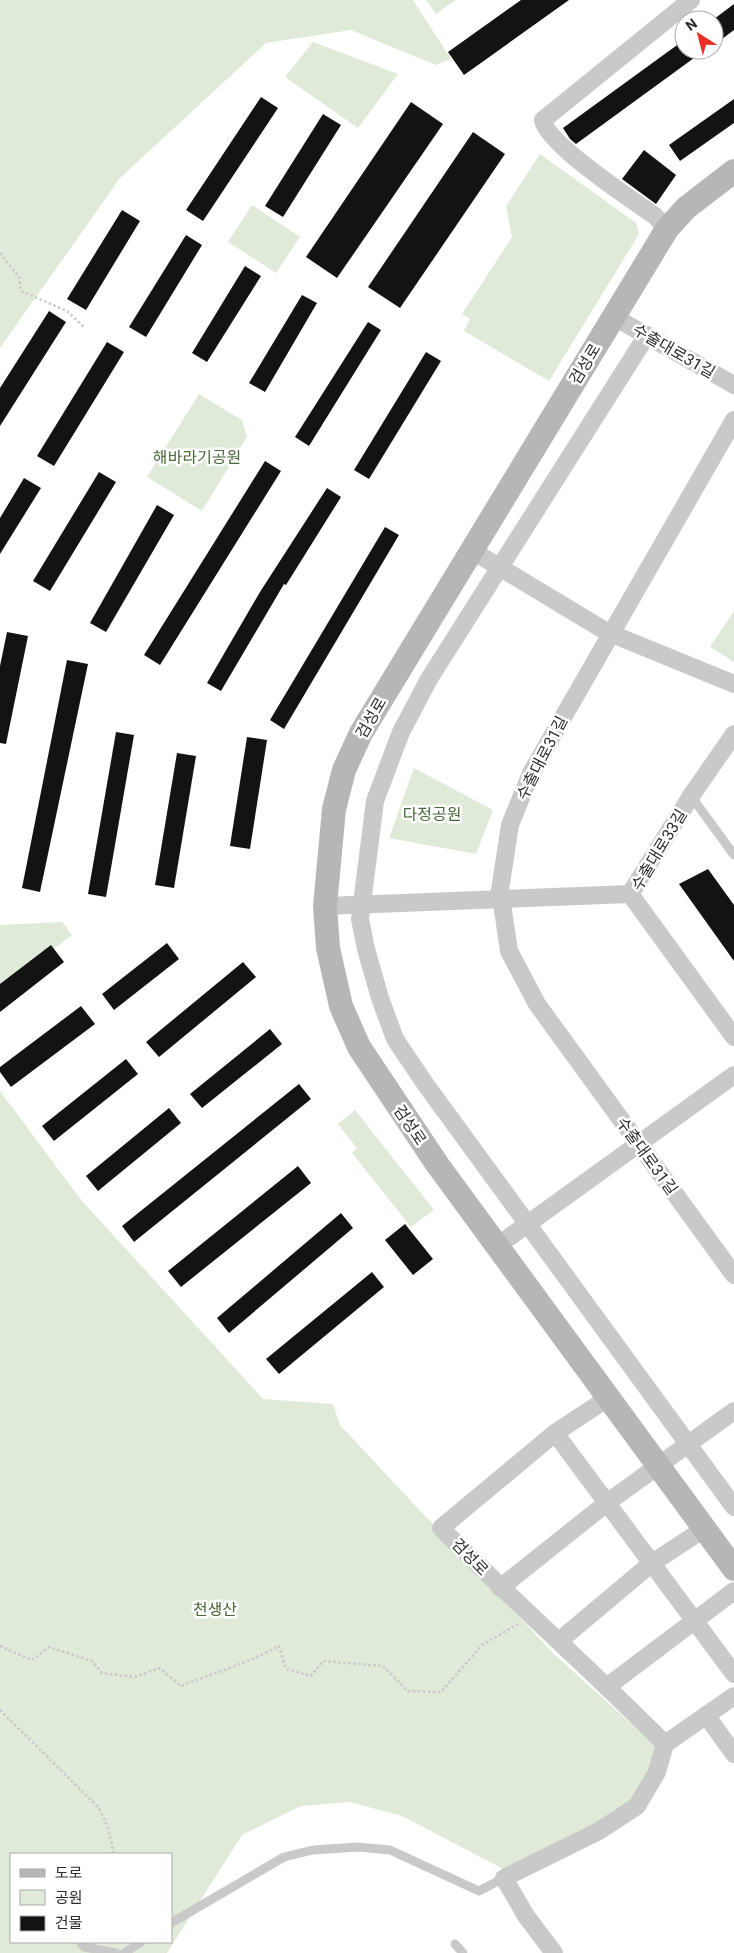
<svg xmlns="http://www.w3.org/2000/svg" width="734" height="1953" font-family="Roboto,'Noto Sans KR',sans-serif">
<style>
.green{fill:#e0ead8;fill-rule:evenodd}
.building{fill:#131313}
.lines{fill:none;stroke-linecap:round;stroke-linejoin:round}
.path{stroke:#c9c9c9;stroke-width:2.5;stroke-dasharray:2.5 2.5;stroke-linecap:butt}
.lane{stroke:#c9c9c9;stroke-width:9}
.street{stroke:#c9c9c9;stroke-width:18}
.secondary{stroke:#b6b6b6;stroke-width:24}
.labels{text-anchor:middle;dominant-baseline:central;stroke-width:5;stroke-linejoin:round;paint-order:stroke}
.street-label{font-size:16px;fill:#2c2c2c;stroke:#fff}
.park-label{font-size:16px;fill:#496839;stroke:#fff}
</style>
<rect width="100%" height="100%" fill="#fff"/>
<g class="green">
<path d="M0,0h413l38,59 -15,6 -85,-35 -85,13 -146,135 -120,170z"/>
<path d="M426,0h30l-20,14z"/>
<path d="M313,42l85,32 -40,54 -73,-51z"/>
<path d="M540,154l96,69 3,11 -90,147 -85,-50 6,-12 -8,-5 50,-77 -6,-31z"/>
<path d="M252,205l48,32 -24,36 -48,-31z"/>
<path d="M199,394l43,26 5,17 -45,74 -55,-34z"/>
<path d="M734,611v51l-24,-15z"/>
<path d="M414,768l79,42 -17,44 -87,-16z"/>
<path d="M62,922l10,13 -72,55v-65z"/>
<path d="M0,1091l82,110 181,198 70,5 7,21 213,228 104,94 -6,27 -18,31 -126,66 -105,-55 -52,-14 -49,4 -59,29 -75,118h-167zM11,1854h160v88h-160z"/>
<path d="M355,1110l79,100 -23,17 -59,-74 5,-5 -19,-24z"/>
</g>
<g class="building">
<path d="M521,0h48l-105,75 -16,-23z"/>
<path d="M734,4v26l-20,15v-26z"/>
<path d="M684,40v10h21l-129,94 -6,-5 -7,-11z"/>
<path d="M261,97l17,11 -75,113 -17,-11z"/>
<path d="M734,99v24l-54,38 -11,-16z"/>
<path d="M411,102l32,22 -106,154 -31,-21z"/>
<path d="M323,114l18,11 -58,92 -18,-11z"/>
<path d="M473,132l32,22 -105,154 -32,-21z"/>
<path d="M644,150l32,25 -20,29 -34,-25z"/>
<path d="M122,210l18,11 -54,89 -19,-11z"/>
<path d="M186,235l16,10 -56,92 -17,-10z"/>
<path d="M245,266l16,10 -54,86 -15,-9z"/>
<path d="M302,295l15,8 -52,89 -16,-9z"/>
<path d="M49,311l17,11 -66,104v-38z"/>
<path d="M368,322l13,8 -72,116 -14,-9z"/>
<path d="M107,342l17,10 -70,114 -17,-10z"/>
<path d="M426,352l15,9 -72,118 -15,-9z"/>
<path d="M265,461l16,10 -121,194 -16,-10z"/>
<path d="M99,472l17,10 -66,109 -17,-10z"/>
<path d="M24,478l17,10 -41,66v-36z"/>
<path d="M327,488l14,9 -55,88 -2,-1 -63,107 -14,-8 53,-91z"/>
<path d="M157,505l17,10 -68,117 -16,-9z"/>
<path d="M385,527l14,8 -115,194 -14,-9z"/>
<path d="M7,632l21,4 -22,108 -6,-1v-77z"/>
<path d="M67,660l21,4 -48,228 -18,-4z"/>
<path d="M116,732l18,3 -28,162 -18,-3z"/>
<path d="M247,737l20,3 -17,109 -20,-3z"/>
<path d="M177,753l19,3 -22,132 -19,-3z"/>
<path d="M708,869l26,36v56l-55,-77z"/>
<path d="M167,943l12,16 -65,51 -12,-16z"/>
<path d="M51,945l13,17 -64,50v-28z"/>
<path d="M243,962l13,15 -97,80 -13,-15z"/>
<path d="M81,1006l14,18 -84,63 -11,-15v-5z"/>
<path d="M270,1029l12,15 -80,64 -12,-14z"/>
<path d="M126,1059l12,15 -84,67 -12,-15z"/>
<path d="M299,1084l12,15 -177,143 -12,-16z"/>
<path d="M169,1108l12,15 -83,68 -12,-15z"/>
<path d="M298,1166l13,17 -130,104 -13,-16z"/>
<path d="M341,1213l12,15 -124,105 -12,-15z"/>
<path d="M405,1224l28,35 -20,16 -28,-35z"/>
<path d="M372,1272l12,15 -105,87 -13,-15z"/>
</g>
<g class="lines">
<g class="path">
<path d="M0,253l19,24 2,14 46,20 18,17"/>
<path d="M0,1646l32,14 17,-13 43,14 10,12 33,4 24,-9 22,18c33,-13 67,-23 98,-40l7,23 25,7 12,-15 60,5 25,25 33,1 41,-47 36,-21"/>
<path d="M0,1710l99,98 9,20 6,26"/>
</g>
<g class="lane">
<path d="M691,796l43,59"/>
<path d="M171,1923l113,-66 29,-7 45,-3 32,3 89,41 25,-13"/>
<path d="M80,1942l4,5 32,6"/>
<path d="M455,1944l8,9"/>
<path d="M124,1953l17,-11"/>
</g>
<g class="street">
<path d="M667,229l-12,-13c-23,-16 -109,-73 -112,-96l148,-120"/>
<path d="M614,317l120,68"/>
<path d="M647,335l-218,344 -28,53 -26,69 -15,118 6,30 14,49 15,41 31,46 308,422"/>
<path d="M734,420l-203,353 -21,52 -10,65 9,61 28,53 197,271"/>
<path d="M471,550l136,82 127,52"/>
<path d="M630,894l61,-98 43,-62"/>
<path d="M630,894l104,143"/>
<path d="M325,906l305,-12"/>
<path d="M497,1246l237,-171"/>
<path d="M608,1398l-53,35 -114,95c73,74 151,142 224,216"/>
<path d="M555,1433l179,241"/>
<path d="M500,1588l108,-86 126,-91"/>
<path d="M559,1641l93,-78 52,-34"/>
<path d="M608,1686l126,-95"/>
<path d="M706,1715l28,39"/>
<path d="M554,1953l-28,-37 -22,-38 95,-47 38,-25 20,-34 8,-28 69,-48"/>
</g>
<path class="secondary" d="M734,171l-48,37 -19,21 -306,504 -17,37 -10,39 -9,97 3,42 13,58 18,41 78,117 297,405"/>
</g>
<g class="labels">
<g class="street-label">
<text transform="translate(674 351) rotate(30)">수출대로31길</text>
<text transform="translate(585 364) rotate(-59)">검성로</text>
<text transform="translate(371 718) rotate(-60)">검성로</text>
<text transform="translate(542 758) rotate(-63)">수출대로31길</text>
<text transform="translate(659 850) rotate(-59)">수출대로33길</text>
<text transform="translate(410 1125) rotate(56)">검성로</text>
<text transform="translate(647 1156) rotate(54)">수출대로31길</text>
<text transform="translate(470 1557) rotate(46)">검성로</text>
</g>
<g class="park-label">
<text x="197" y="457">해바라기공원</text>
<text x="432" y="814">다정공원</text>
<text x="215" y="1609">천생산</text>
</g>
</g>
<rect x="10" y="1853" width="162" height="90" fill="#ffffff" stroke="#ababab"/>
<rect x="20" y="1869" width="25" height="8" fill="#b6b6b6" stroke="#ababab"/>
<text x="55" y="1878" font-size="15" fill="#2c2c2c">도로</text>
<rect x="20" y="1890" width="25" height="15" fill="#e0ead8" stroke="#ababab"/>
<text x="55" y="1903" font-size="15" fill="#2c2c2c">공원</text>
<rect x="20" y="1916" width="25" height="15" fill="#131313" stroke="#ababab"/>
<text x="55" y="1928" font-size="15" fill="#2c2c2c">건물</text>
<g transform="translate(699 35) rotate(324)"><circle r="24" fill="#ffffff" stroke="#ababab"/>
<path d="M0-4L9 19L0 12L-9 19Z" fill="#ea2f27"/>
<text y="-8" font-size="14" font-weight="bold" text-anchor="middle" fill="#2c2c2c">N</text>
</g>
</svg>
